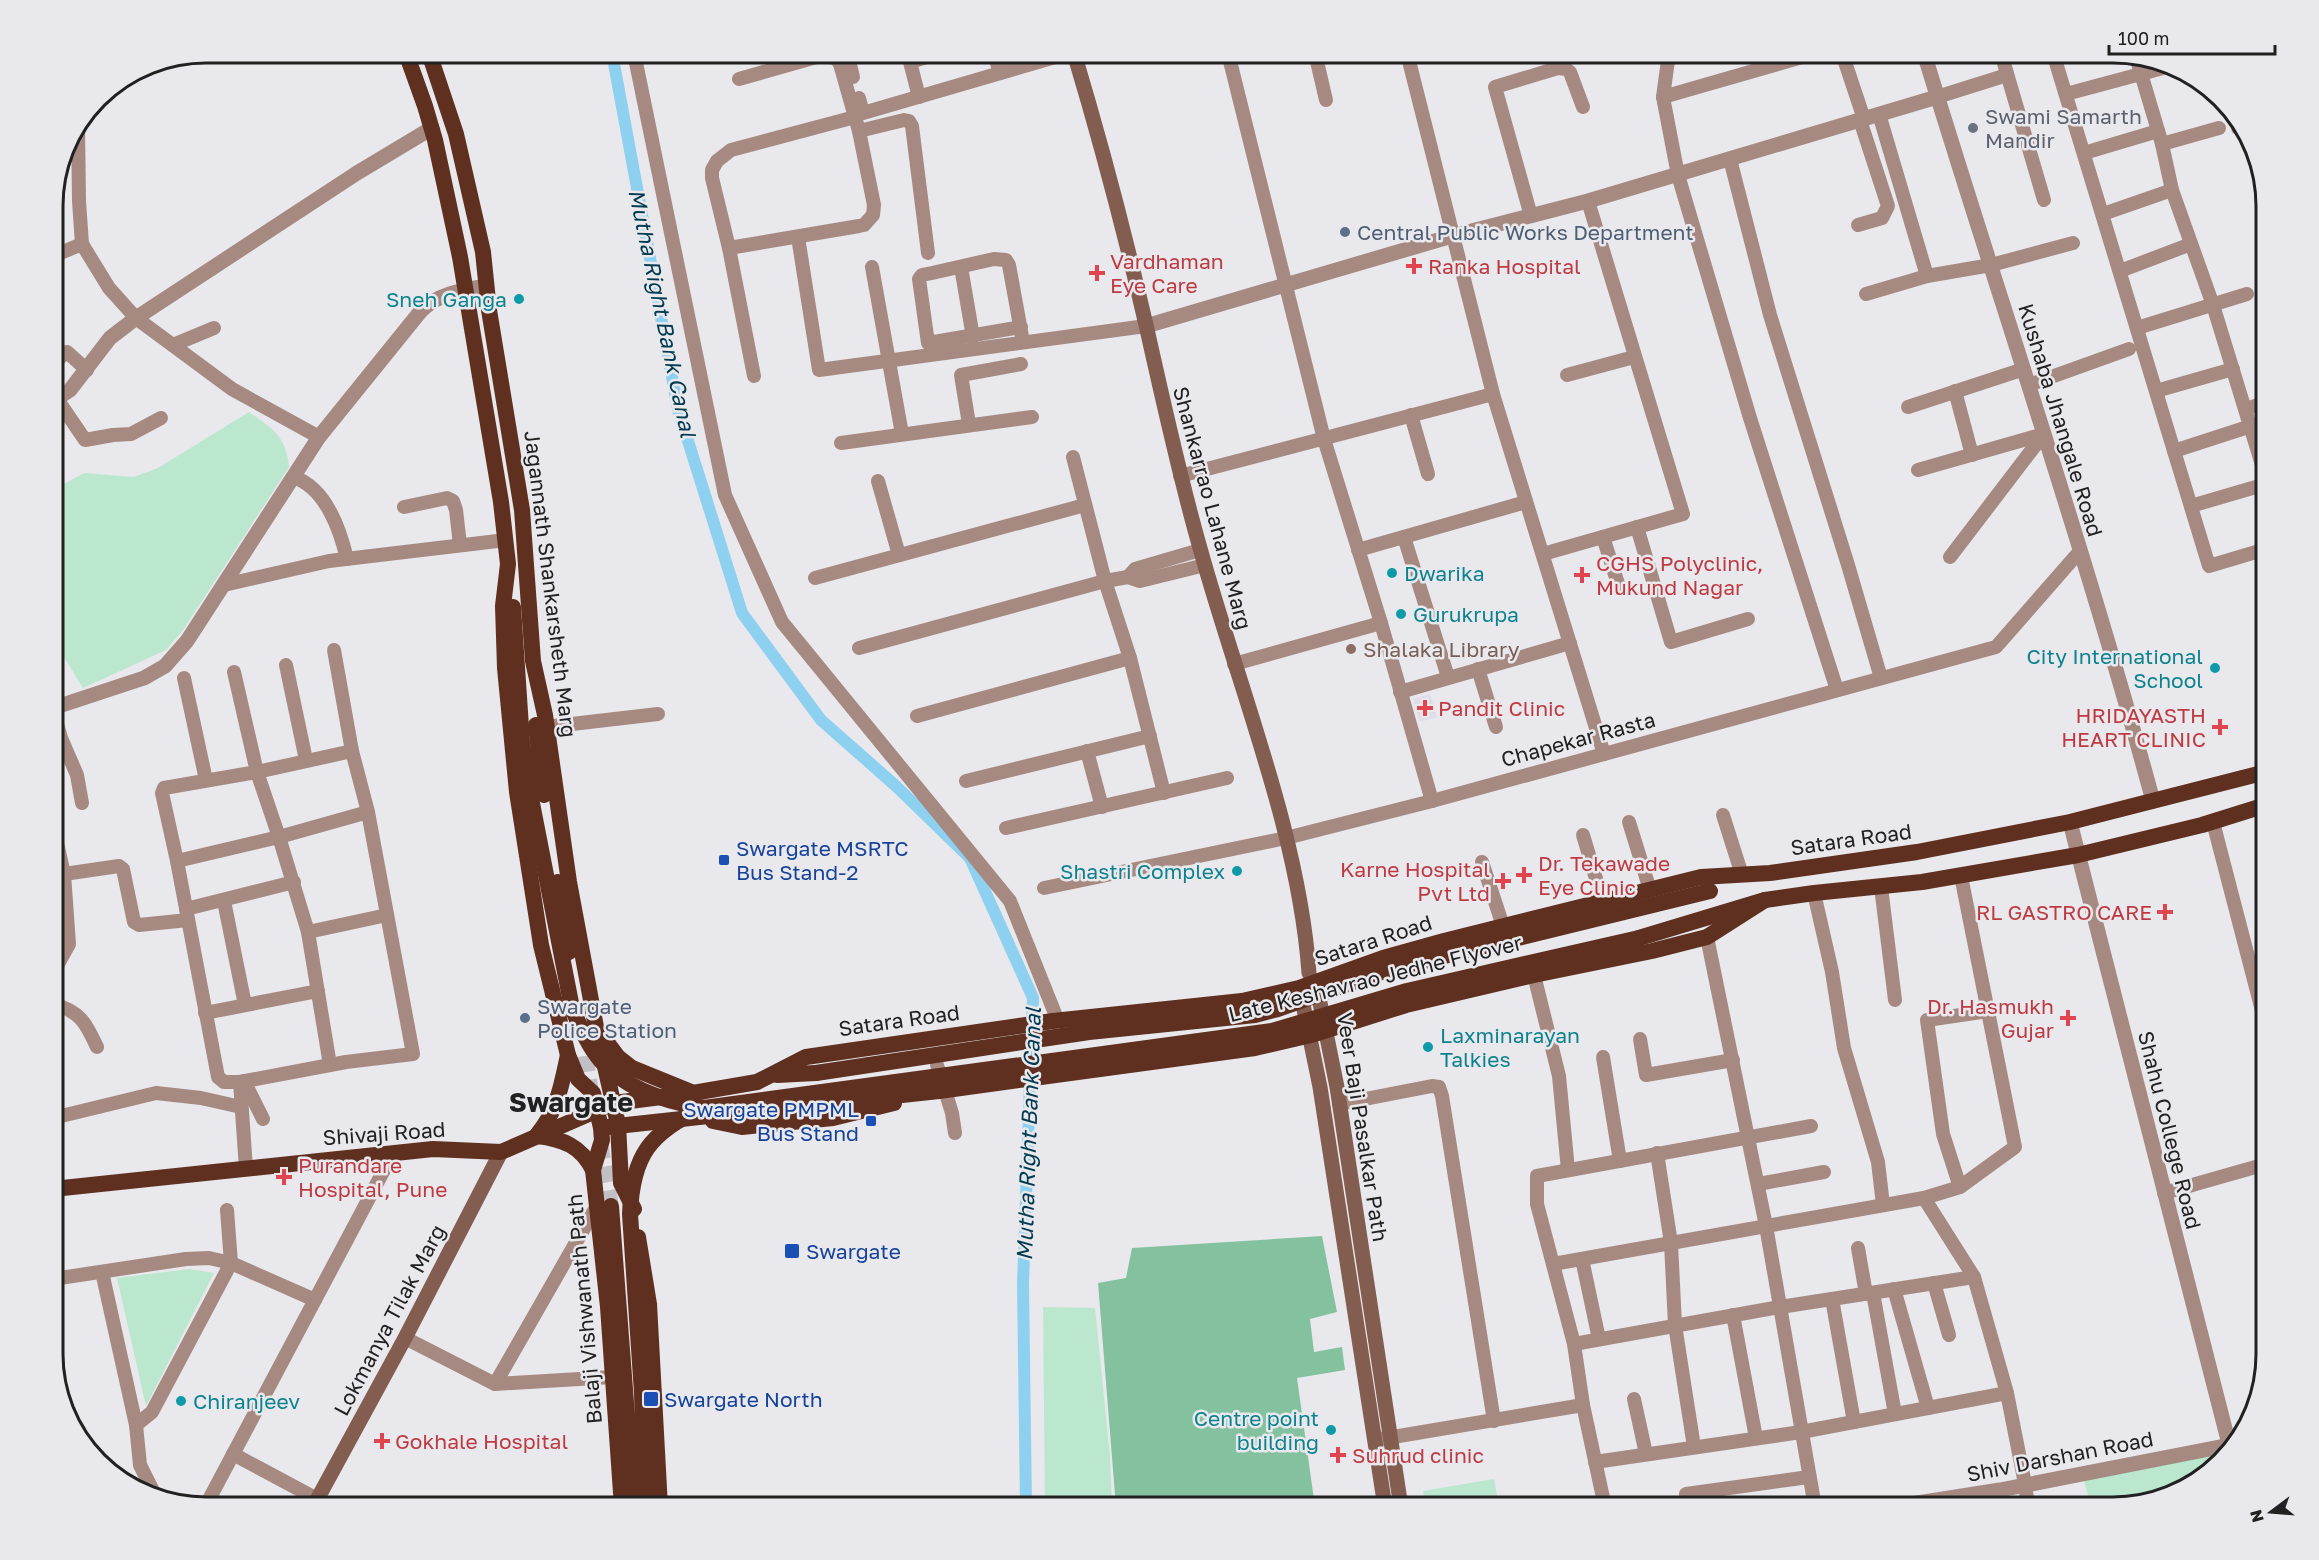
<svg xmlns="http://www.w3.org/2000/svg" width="2319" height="1560" font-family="'Golos Text',sans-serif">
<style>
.built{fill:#e0dde8}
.green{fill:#bae7cd}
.forest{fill:#84c19f}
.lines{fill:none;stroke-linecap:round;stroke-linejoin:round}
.canal{stroke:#8ed0ef;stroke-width:12}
.trunk-tunnel{stroke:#c1c0c4;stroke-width:16;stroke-dasharray:16 8;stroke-linecap:butt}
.minor{stroke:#a68a82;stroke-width:14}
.tertiary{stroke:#a68a82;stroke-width:15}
.secondary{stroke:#845d51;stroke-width:15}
.trunk{stroke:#5f3020;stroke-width:16}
.trunk-bridge{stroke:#5f3020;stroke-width:16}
.worship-dot{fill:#6b7280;stroke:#e9e8ec;stroke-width:2}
.service-dot{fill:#5c6f8a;stroke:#e9e8ec;stroke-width:2}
.health-dot{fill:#e0444e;stroke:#e9e8ec;stroke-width:2}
.culture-dot{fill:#0f9aa8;stroke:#e9e8ec;stroke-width:2}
.education-dot{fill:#8d6e63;stroke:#e9e8ec;stroke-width:2}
.transit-dot{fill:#1a4fb4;stroke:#e9e8ec;stroke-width:2}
.labels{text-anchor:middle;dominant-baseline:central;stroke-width:5;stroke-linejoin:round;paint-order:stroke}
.worship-label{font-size:21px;fill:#5b616d;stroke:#e9e8ec;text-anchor:start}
.service-label{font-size:21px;fill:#4e5e75;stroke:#e9e8ec;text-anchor:start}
.health-label{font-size:21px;fill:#be3a42;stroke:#e9e8ec;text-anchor:start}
.culture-label{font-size:21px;fill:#0d838f;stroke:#e9e8ec;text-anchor:end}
.street-label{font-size:21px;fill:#212122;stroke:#e9e8ec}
.education-label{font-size:21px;fill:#785e54;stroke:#e9e8ec;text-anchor:start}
.transit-label{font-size:21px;fill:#164399;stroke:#e9e8ec;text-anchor:start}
.water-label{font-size:22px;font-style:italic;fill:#003b50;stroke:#e9e8ec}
.district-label{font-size:27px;font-weight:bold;fill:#212122;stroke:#e9e8ec}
.rim{fill:none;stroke:#212122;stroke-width:3}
</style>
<rect width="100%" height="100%" fill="#e9e8ec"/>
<path class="built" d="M1430,694l7,23 -17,5 -7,-23z"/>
<g class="green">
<path d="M249,412c24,17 37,24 40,55l-106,163 -17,20 -83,38 -30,-49v-149l31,-17 50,4 24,-9z"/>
<path d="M189,1269l25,4 -68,133 -29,-128z"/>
<path d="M1043,1307l52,1 15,149 2,50h-67z"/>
<path d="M2230,1448l-49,43 -68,16h-22l-9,-34z"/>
<path d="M1494,1479l5,28h-73l-3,-16z"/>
</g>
<path class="forest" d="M1322,1236l15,76 -27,7 4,33 28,-5 3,23 -48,8 18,129h-199l-18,-224 28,-5 6,-30z"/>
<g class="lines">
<path class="canal" d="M612,53l66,356 64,204 79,107 76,67 73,71 63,140 -10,286 3,223"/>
<g class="trunk-tunnel">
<path d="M585,1056l7,43"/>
<path d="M600,1143l11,63"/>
</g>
<g class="minor">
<path d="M634,53l91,442 57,127 228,279 48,120"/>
<path d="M847,53l6,24"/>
<path d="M994,53l6,20"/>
<path d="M1228,53l96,386 57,184 51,178"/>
<path d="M1315,53l11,47"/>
<path d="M1407,53l86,341 111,360"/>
<path d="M1669,53l-6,44 15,78 72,243 87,272"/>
<path d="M1842,53l22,66"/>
<path d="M2001,53l43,147"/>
<path d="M2053,53l156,513 57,-17"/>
<path d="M2137,60l25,84 10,46 41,115 53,173"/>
<path d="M2066,94l97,-26"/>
<path d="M919,97l-9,-35 30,-9"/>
<path d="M1663,97l153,-44"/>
<path d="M1937,97l70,-22"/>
<path d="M859,98l4,15 206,-60"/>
<path d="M1879,114l48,162"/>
<path d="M78,125l1,76 3,43 27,44 27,30 96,71 87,48"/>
<path d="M2238,128l3,-1"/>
<path d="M859,131l45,-11 5,1 3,5 16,127"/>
<path d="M2162,144l57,-16"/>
<path d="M2084,153l74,-22"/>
<path d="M1730,159l40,156 78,250 33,113"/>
<path d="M2103,214l69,-24"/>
<path d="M1531,216l-36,-129 63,-19 8,1 4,3 13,35"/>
<path d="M1858,225l24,-7 6,-12 -28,-86"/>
<path d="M798,237l21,133 327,-44"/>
<path d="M729,248l130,-22 5,-1 9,-10 1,-10 -15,-74 -19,-67 -4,-6 -16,-2 -81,23"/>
<path d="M53,256l29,-12"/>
<path d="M872,267l30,167"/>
<path d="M961,267l12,70"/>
<path d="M2120,271l71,-27"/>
<path d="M1866,294l61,-18 64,-11 82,-22"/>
<path d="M1021,327l-93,16 -9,-64 3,-4 10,-2 62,-14 12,1 3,5 14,77"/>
<path d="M2137,328l110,-34"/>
<path d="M173,345l41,-17"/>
<path d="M53,363l14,-11 20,18"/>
<path d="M1567,375l67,-18"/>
<path d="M754,376l-25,-128 -17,-70v-8l5,-9 14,-11 124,-33"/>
<path d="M2029,385l100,-36"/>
<path d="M1955,391l17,64"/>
<path d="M2156,391l77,-22"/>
<path d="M57,399l28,41 28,-5 18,-1 30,-16"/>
<path d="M1908,407l116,-38"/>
<path d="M2246,409l20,-7"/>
<path d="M1411,415l17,59"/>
<path d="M969,424l-8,-49 60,-11"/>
<path d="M841,443l191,-26"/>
<path d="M2174,451l77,-25"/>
<path d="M1073,457l32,124 25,77 34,135"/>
<path d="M1918,470l126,-36"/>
<path d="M1180,476l313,-82"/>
<path d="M293,477c32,10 47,52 54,82"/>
<path d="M878,481l21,74"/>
<path d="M2191,506l75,-22"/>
<path d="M404,507l43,-9 6,3 3,9 4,35"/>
<path d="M1637,527l34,115 77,-23"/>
<path d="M1404,537l44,140"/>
<path d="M1603,537l16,50"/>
<path d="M1358,550l168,-48"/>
<path d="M1543,554l140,-40 -95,-313"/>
<path d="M1950,557l94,-123"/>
<path d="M1128,577l7,-8 65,-19"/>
<path d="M815,578l270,-73"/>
<path d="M224,585l105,-24 177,-21"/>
<path d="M859,648l246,-67 23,-4 12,4 65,-16"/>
<path d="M334,650l18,101"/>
<path d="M1234,664l147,-41"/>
<path d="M286,665l20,95"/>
<path d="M1478,669l18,58"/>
<path d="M234,672l23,100 22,65 89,-25 45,242 -67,8 -106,20h-16l-6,-5 -41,-216 -15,-68 2,-5 93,-16 95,-21 16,61"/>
<path d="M184,678l22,102"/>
<path d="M1400,692l170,-49"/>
<path d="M53,710l8,28 16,37 5,28"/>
<path d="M917,716l213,-58"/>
<path d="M546,727l112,-13"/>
<path d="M1087,751l15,56"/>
<path d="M966,781l184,-45"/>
<path d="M1723,815l19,60"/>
<path d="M1629,822l21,68"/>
<path d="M2213,822l53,204"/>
<path d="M53,825l11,49 5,70 -16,29 4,32"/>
<path d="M1006,828l221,-50"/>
<path d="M1583,835l20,67"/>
<path d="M177,861l102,-24 29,95 22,133"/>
<path d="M1482,862l21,64"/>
<path d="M64,874l55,-8 4,3 11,53 5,3 49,-5"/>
<path d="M1881,887l14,113"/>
<path d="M1044,888l242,-50 146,-37 564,-154 84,-96"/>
<path d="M1814,893l18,79 12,76 34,114 5,43"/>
<path d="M224,901l21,104"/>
<path d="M186,909l108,-27"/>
<path d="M308,932l79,-17"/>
<path d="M1707,937l59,289 49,281"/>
<path d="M1534,975l25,101 9,94"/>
<path d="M53,1004c27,7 33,19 44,43"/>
<path d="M205,1013l113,-22"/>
<path d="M1640,1039l6,36 87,-15"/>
<path d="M1603,1057l17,104"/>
<path d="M937,1065l15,48 3,20"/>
<path d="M244,1081l19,38"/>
<path d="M240,1082l6,87"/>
<path d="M1339,1104l93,-18 7,1 3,9 52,325"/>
<path d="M53,1118l103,-25 45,5 40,9"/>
<path d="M1657,1153l14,90 4,82 19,122"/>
<path d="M1758,1184l66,-12"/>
<path d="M1960,1187l-17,-53 -16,-114 61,-9"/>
<path d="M2164,1193l102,-29"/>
<path d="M1924,1198l36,-11 55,-40 -54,-271"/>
<path d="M1858,1248l8,46"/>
<path d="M1582,1259l17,80"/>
<path d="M1553,1264l371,-66 50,79 33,116 18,91 3,23"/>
<path d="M102,1272l34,153 4,40 13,26"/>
<path d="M53,1279l133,-20 23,-1 22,5 84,37"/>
<path d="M1934,1283l15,52"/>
<path d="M1894,1289l34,119"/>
<path d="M1873,1293l22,121"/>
<path d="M1832,1299l22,123"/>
<path d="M1733,1315l23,123"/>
<path d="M405,1338l90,46 118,-7"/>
<path d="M1574,1344l206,-37 194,-30"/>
<path d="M495,1384l103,-180"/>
<path d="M1634,1399l12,55"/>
<path d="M136,1425l16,-13 79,-149 -4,-53"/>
<path d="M1381,1439l202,-34"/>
<path d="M233,1454l84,45"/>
<path d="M1595,1462l206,-30 206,-39"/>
<path d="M1980,1493l2,14"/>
<path d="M1686,1494l123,-17"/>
<path d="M205,1507l188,-354"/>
<path d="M1605,1507l-22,-102 -9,-61 -37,-140v-28l274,-50"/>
</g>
<g class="tertiary">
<path d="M1924,53c76,249 161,496 229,748"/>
<path d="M1146,326l306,-90 136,-35 349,-104"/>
<path d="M53,401l17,-11 40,-52 26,-20 221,-145 75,-45"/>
<path d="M53,708l91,-30 21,-12 22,-25 132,-204 101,-125c16,-18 44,-22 66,-26"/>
<path d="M2070,822l160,626"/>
<path d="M1892,1507l108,-17 235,-46"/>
</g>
<g class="secondary">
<path d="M1074,53c27,90 51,181 72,272 17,75 33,150 54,223 38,138 99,284 109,425"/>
<path d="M1316,983l21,104 64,420"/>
<path d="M1300,990l20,97 65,420"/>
<path d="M313,1507l92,-169 96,-186"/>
</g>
<g class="trunk">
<path d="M406,53l19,53 10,34 25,117 41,245 7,62 -5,42 2,62 12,124 24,153 27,110 10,24 15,14 8,35 1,12 -9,30 15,137 14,200"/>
<path d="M429,53l27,81 27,118 6,58 33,200 11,151 12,54 24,167 27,145 22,97 3,59 13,26"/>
<path d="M536,725l8,70"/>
<path d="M558,882l11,70"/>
<path d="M1639,938l126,-38 49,-7 108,-11 156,-27 124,-30 64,-20"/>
<path d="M600,1033l18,24 14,11 59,24"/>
<path d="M777,1075l39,-2"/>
<path d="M713,1121l29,6 91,-9 61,-15"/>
<path d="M608,1127l331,-36 316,-43 56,-13 95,-30 128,-30 118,-24 55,-14 58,-37"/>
<path d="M537,1135c21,-26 24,-48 31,-80"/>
<path d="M537,1136c26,3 44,10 56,34"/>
<path d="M53,1189l380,-40 68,3 113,-49 79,-10 64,-11 49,-25 247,-36 189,-20 57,-13 84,-30 61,-17 257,-64 69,-4 147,-21 153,-30 196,-50"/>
<path d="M611,1206l23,301"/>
<path d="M638,1237l11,67 11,203"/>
</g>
<g class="trunk-bridge">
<path d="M513,607l9,135 8,51 42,215c8,18 16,38 29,53 25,29 67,41 103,47l568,-77 135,-40 232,-53"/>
<path d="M816,1073l273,-41 166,-17 23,-6 109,-39 323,-79"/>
<path d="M645,1507l-3,-114 -12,-179c2,-58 20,-82 73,-106"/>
</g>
</g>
<circle class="worship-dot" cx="1973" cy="128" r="6"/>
<g class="service-dot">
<circle cx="1345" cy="232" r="6"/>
<circle cx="525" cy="1018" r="6"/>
</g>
<g class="health-dot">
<path d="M1411 257h6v6h6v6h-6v6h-6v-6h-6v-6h6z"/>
<path d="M1094 264h6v6h6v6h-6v6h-6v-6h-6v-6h6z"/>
<path d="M1579 566h6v6h6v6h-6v6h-6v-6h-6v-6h6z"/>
<path d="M1422 699h6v6h6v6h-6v6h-6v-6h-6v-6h6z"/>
<path d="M2217 718h6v6h6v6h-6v6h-6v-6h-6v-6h6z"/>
<path d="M1521 866h6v6h6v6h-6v6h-6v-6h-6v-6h6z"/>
<path d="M1500 872h6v6h6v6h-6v6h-6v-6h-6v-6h6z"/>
<path d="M2162 903h6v6h6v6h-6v6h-6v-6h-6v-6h6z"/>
<path d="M2065 1009h6v6h6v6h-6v6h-6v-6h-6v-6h6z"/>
<path d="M281 1168h6v6h6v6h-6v6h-6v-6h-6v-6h6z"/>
<path d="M379 1432h6v6h6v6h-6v6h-6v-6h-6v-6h6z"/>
<path d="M1335 1446h6v6h6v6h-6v6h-6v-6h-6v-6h6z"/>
</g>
<g class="culture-dot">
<circle cx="519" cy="299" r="6"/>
<circle cx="1392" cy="573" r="6"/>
<circle cx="1401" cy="614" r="6"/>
<circle cx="2215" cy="668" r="6"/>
<circle cx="1237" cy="871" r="6"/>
<circle cx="1428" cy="1047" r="6"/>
<circle cx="181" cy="1401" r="6"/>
<circle cx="1331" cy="1430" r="6"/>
</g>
<circle class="education-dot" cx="1351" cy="649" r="6"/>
<g class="transit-dot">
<rect x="718" y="854" width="12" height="12" rx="3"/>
<rect x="865" y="1115" width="12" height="12" rx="3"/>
<rect x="784" y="1243" width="16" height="16" rx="3"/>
<rect x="643" y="1391" width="16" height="16" rx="3"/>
</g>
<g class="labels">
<g class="worship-label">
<text x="1985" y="116">Swami Samarth<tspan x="1985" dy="24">Mandir</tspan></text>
</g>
<g class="service-label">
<text x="1357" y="232">Central Public Works Department</text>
<text x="537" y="1006">Swargate<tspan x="537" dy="24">Police Station</tspan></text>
</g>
<g class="health-label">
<text x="1110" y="261">Vardhaman<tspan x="1110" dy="24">Eye Care</tspan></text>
<text x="1428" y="266">Ranka Hospital</text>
<text x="1596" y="563">CGHS Polyclinic,<tspan x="1596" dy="24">Mukund Nagar</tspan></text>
<text x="1438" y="708">Pandit Clinic</text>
<text x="2206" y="715" text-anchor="end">HRIDAYASTH<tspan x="2206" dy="24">HEART CLINIC</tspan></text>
<text x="1538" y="863">Dr. Tekawade<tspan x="1538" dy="24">Eye Clinic</tspan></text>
<text x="1490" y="869" text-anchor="end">Karne Hospital<tspan x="1490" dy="24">Pvt Ltd</tspan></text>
<text x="2152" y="912" text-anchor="end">RL GASTRO CARE</text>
<text x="2054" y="1006" text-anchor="end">Dr. Hasmukh<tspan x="2054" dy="24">Gujar</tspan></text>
<text x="298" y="1165">Purandare<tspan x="298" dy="24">Hospital, Pune</tspan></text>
<text x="395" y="1441">Gokhale Hospital</text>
<text x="1352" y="1455">Suhrud clinic</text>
</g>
<g class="culture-label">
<text x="507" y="299">Sneh Ganga</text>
<text x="1404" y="573" text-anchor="start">Dwarika</text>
<text x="1413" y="614" text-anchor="start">Gurukrupa</text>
<text x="2203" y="656">City International<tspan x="2203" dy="24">School</tspan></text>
<text x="1225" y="871">Shastri Complex</text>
<text x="1440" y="1035" text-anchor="start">Laxminarayan<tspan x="1440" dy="24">Talkies</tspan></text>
<text x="193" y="1401" text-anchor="start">Chiranjeev</text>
<text x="1319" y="1418">Centre point<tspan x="1319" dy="24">building</tspan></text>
</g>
<g class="street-label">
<text transform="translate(2061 420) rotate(73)">Kushaba Jhangale Road</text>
<text transform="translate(1213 508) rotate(75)">Shankarrao Lahane Marg</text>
<text transform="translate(551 584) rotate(83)">Jagannath Shankarsheth Marg</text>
<text transform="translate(1578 739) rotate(-15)">Chapekar Rasta</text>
<text transform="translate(1851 839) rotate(-8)">Satara Road</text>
<text transform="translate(1373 940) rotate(-18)">Satara Road</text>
<text transform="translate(1375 978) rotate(-14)">Late Keshavrao Jedhe Flyover</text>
<text transform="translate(899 1020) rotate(-8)">Satara Road</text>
<text transform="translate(1363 1127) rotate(81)">Veer Baji Pasalkar Path</text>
<text transform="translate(2170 1130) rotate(76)">Shahu College Road</text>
<text transform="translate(384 1133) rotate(-4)">Shivaji Road</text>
<text transform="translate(584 1309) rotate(-95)">Balaji Vishwanath Path</text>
<text transform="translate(389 1320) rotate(-62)">Lokmanya Tilak Marg</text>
<text transform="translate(2060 1456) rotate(-11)">Shiv Darshan Road</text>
</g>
<g class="education-label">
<text x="1363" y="649">Shalaka Library</text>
</g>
<g class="transit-label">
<text x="736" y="848">Swargate MSRTC<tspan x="736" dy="24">Bus Stand-2</tspan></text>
<text x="859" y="1109" text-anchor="end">Swargate PMPML<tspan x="859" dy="24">Bus Stand</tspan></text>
<text x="806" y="1251">Swargate</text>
<text x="664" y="1399">Swargate North</text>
</g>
<g class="water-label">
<text transform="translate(663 313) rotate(78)">Mutha Right Bank Canal</text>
<text transform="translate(1028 1134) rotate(-88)">Mutha Right Bank Canal</text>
</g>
<g class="district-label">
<text x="571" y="1102">Swargate</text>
</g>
</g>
<path d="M0 0H2319V1560H0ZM206 63H2113A143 143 0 0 1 2256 206V1354A143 143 0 0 1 2113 1497H206A143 143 0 0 1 63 1354V206A143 143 0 0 1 206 63Z" fill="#e9e8ec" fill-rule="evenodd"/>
<path class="rim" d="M206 63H2113A143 143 0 0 1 2256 206V1354A143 143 0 0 1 2113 1497H206A143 143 0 0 1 63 1354V206A143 143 0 0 1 206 63Z"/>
<g transform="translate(2271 1512) rotate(254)" stroke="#e9e8ec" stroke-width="4.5" paint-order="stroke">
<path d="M0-4.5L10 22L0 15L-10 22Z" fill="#212122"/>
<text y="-9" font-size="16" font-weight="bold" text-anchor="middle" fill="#212122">N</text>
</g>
<path d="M2109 45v9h166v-9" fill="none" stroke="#212122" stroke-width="3"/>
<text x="2118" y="45" font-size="18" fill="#212122" stroke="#e9e8ec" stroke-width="4.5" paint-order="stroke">100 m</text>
</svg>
